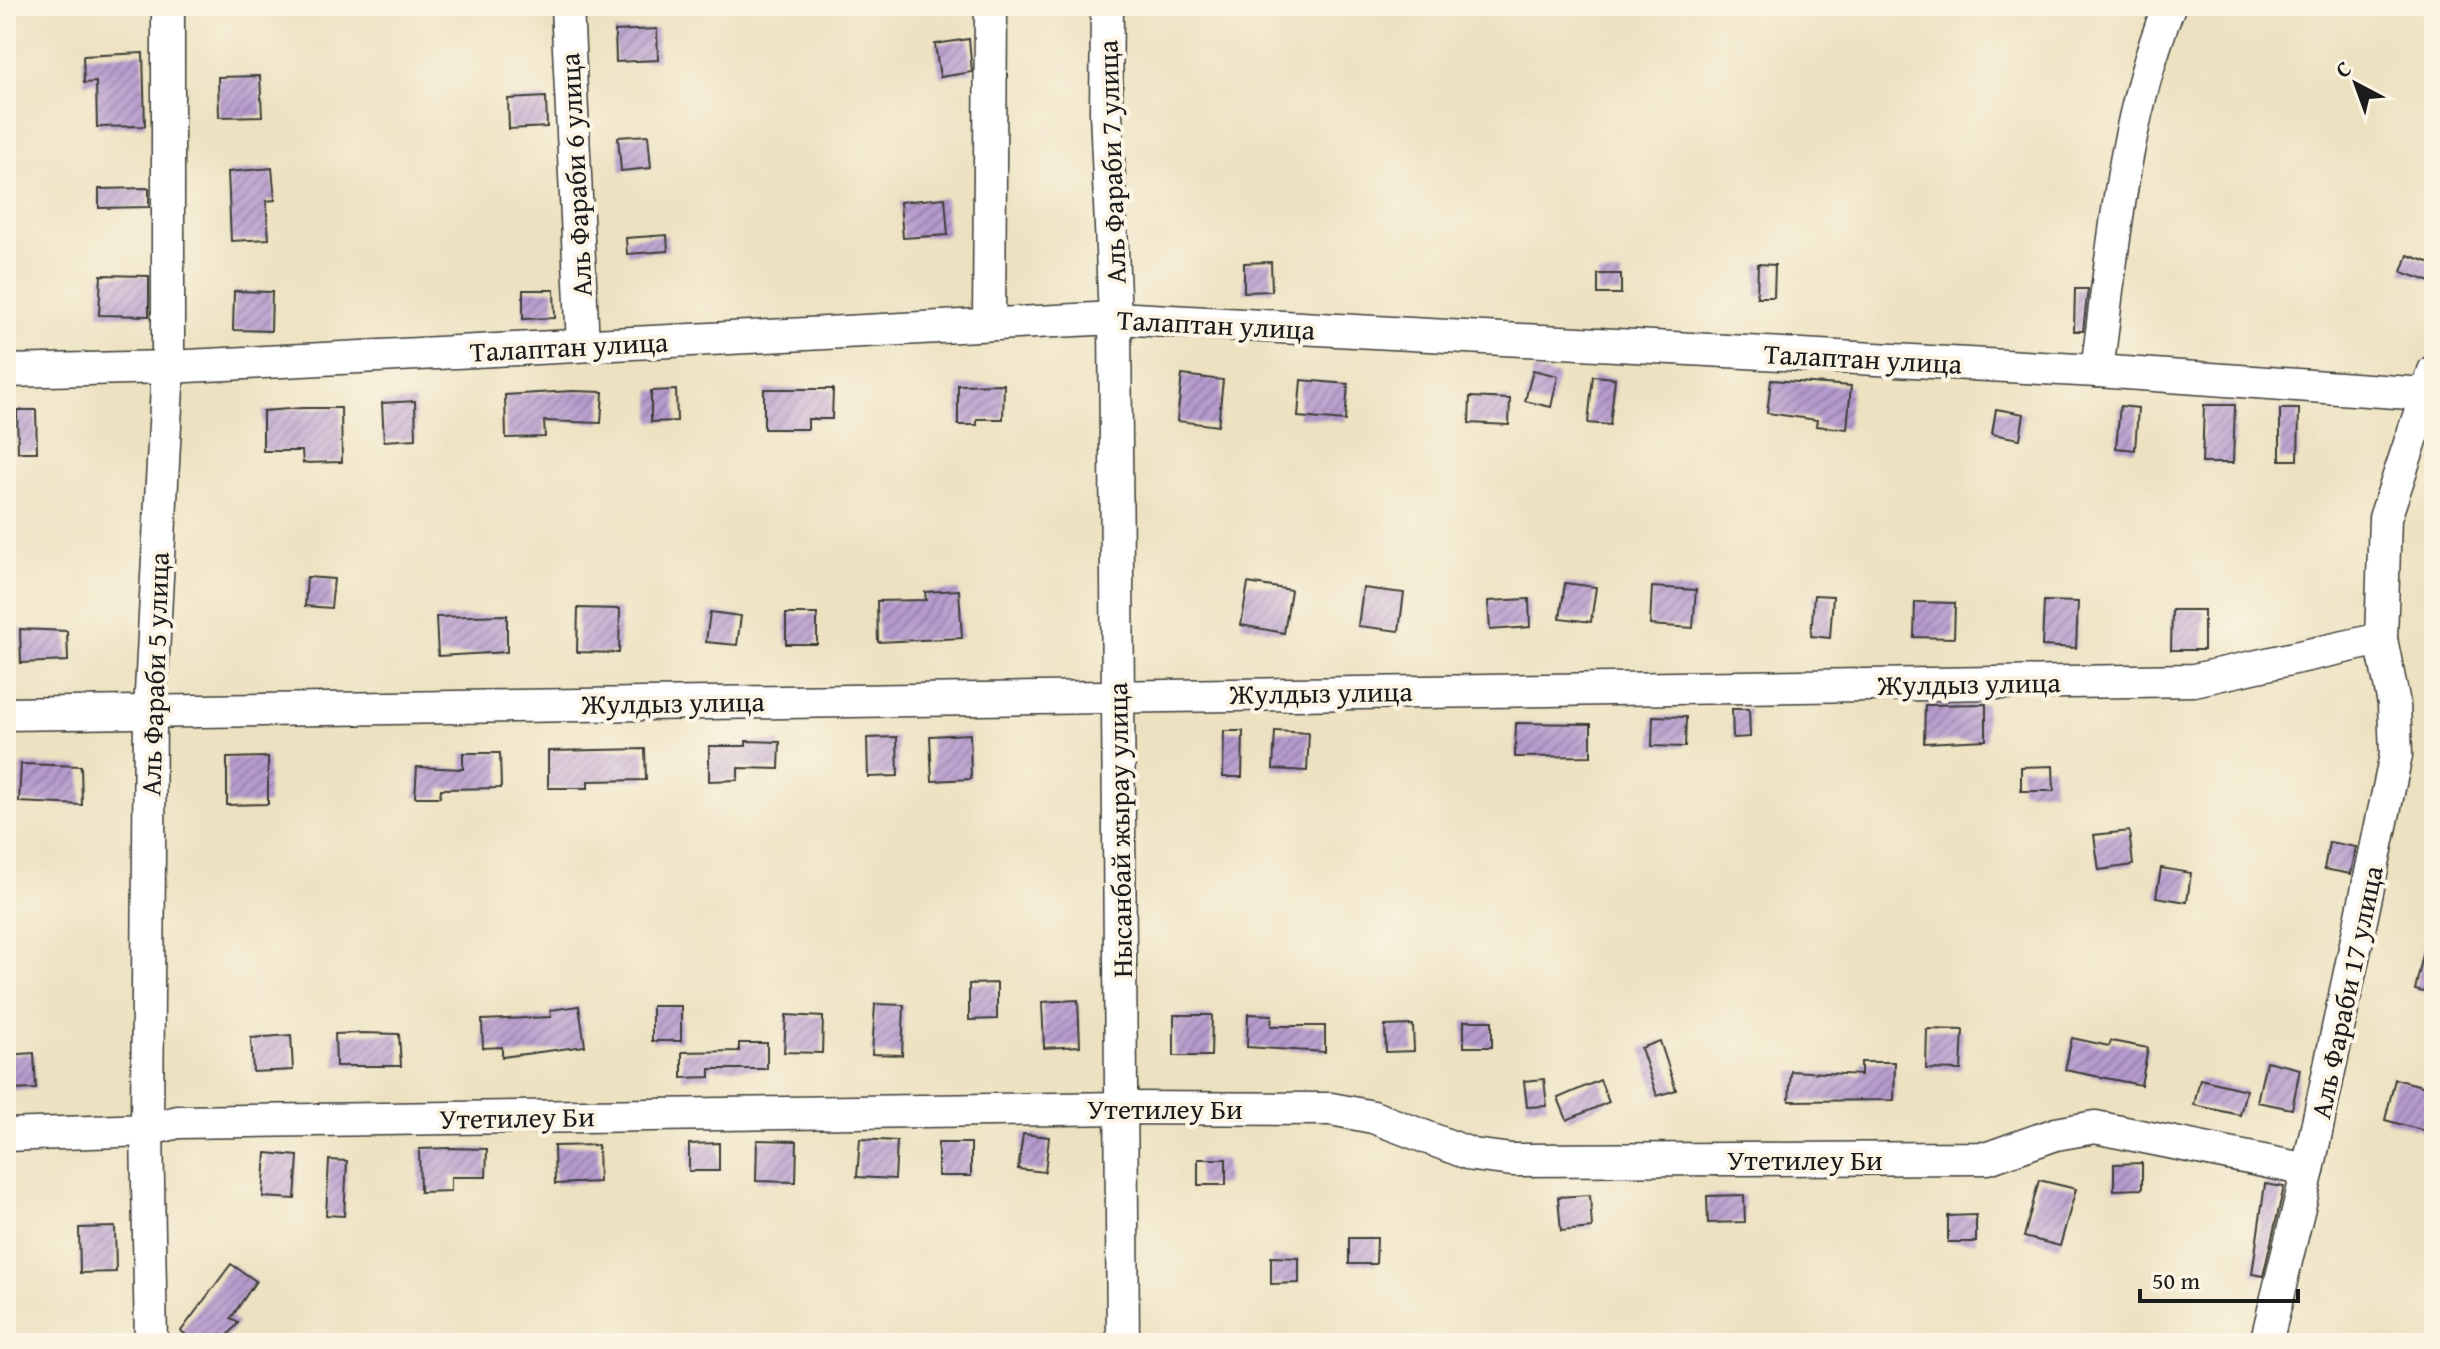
<svg xmlns="http://www.w3.org/2000/svg" width="2440" height="1349" font-family="'Gentium Book Plus',serif">
<style>
.building{fill:url(#building-hatch)}
.lines{fill:none;stroke-linecap:round;stroke-linejoin:round}
.minor-casing{stroke:#3b3a35;stroke-width:35}
.minor{stroke:#fff;stroke-width:32}
.labels{text-anchor:middle;dominant-baseline:central;stroke-width:8;stroke-linejoin:round;paint-order:stroke}
.street-label{font-size:28px;fill:#1c1c1c;stroke:#fcf5e5}
</style>
<defs>
<pattern id="building-hatch" width="6" height="6" patternUnits="userSpaceOnUse" patternTransform="scale(2)"><rect width="6" height="6" fill="#b69bce"/><path d="M-1 1l2-2M0 6l6-6M5 7l2-2" fill="none" stroke="#937ea6"/></pattern>
</defs>
<rect width="100%" height="100%" fill="#fcf5e5"/>
<filter id="ink" filterUnits="userSpaceOnUse"><feTurbulence type="fractalNoise" baseFrequency=".0125" numOctaves="2"/><feDisplacementMap in="SourceGraphic" scale="16" xChannelSelector="R" yChannelSelector="G"/><feConvolveMatrix kernelMatrix="1 2 1 2 8 2 1 2 1" color-interpolation-filters="sRGB"/></filter>
<filter id="wash" filterUnits="userSpaceOnUse"><feTurbulence type="fractalNoise" baseFrequency=".006" numOctaves="4" result="noise"/><feDisplacementMap in="SourceGraphic" scale="32" xChannelSelector="R" yChannelSelector="G"/><feGaussianBlur stdDeviation="1.8" result="paint"/><feColorMatrix in="noise" values="0 0 0 0 0 0 0 0 0 0 0 0 0 0 0 0 0 1.4 0 .05"/><feComposite in="paint" operator="in"/></filter>
<g filter="url(#wash)">
<rect width="100%" height="100%" fill="#ece1c0"/>
<g id="blocks">
<g class="building">
<path d="M657,29l1,31 -42,2 -1,-31z"/>
<path d="M969,39l3,33 -32,5 -5,-33z"/>
<path d="M143,53l2,73 -48,1 -1,-45 -12,1 -1,-27z"/>
<path d="M260,76l2,40 -43,1 -1,-40z"/>
<path d="M546,97l1,30 -38,2 -1,-30z"/>
<path d="M648,135l3,33 -30,3 -3,-34z"/>
<path d="M272,168l3,32 -9,1 3,38 -38,2 -3,-69z"/>
<path d="M149,188v19l-50,1v-19z"/>
<path d="M945,198l3,37 -45,3 -3,-36z"/>
<path d="M667,235l1,16 -41,3 -1,-16z"/>
<path d="M2408,255l26,9v19l-32,-11z"/>
<path d="M1271,262l1,29 -28,1v-29z"/>
<path d="M1758,264l17,1 -1,32h-17z"/>
<rect x="1598" y="274" width="23" height="20"/>
<path d="M101,275l48,1v40l-50,-1z"/>
<path d="M2075,289h13l-5,42h-9z"/>
<path d="M523,290h31l1,28 -32,1z"/>
<path d="M234,291l38,1 -1,39 -38,-1z"/>
<path d="M1533,370l25,6 -7,31 -26,-6z"/>
<path d="M1182,375l41,5 -5,46 -41,-5z"/>
<path d="M1593,376l22,2 -5,47 -22,-2z"/>
<path d="M1301,380l47,4 -3,37 -47,-4z"/>
<path d="M1771,380l80,6 -4,43 -31,-3 1,-6 -50,-7z"/>
<path d="M1004,384l-1,35h-26v6h-19v-40z"/>
<path d="M764,389h69l-1,30h-24v10h-44z"/>
<path d="M676,390l1,31 -26,1v-31z"/>
<path d="M572,391l31,1 -2,31 -57,-2 1,16 -39,1 -1,-43z"/>
<path d="M1470,397l40,2 -1,26 -40,-2z"/>
<path d="M415,401l1,38 -32,2 -2,-38z"/>
<path d="M2204,405h31l-2,58h-31z"/>
<path d="M2120,406l18,2 -3,42 -19,-2z"/>
<path d="M302,408h39l1,54 -39,1 -1,-12h-39v-40z"/>
<path d="M1996,409l28,5 -4,25 -28,-5z"/>
<path d="M2280,409h19l-1,51h-18z"/>
<path d="M17,410h19l1,42h-19z"/>
<path d="M307,577l27,2 -3,29 -26,-2z"/>
<path d="M1248,583l43,7 -7,43 -43,-8z"/>
<path d="M1565,583l31,4 -5,35 -31,-4z"/>
<path d="M1652,587l44,3 -3,38 -43,-3z"/>
<path d="M1363,588l41,5 -5,38 -41,-5z"/>
<path d="M959,590l3,48 -84,4 -1,-41 49,-1 -1,-8z"/>
<path d="M1814,595l19,1 -3,42 -19,-2z"/>
<path d="M1529,599l1,28 -40,3 -2,-29z"/>
<path d="M2044,601l34,1 -2,46 -34,-2z"/>
<path d="M1915,602l40,1 -1,35 -40,-1z"/>
<path d="M578,608l42,1 -1,44 -42,-1z"/>
<path d="M2172,610h32v40h-33z"/>
<path d="M710,612l31,4 -4,29 -31,-3z"/>
<rect x="786" y="614" width="31" height="30"/>
<path d="M507,615v37l-69,4 -2,-39z"/>
<path d="M20,629l47,2 1,30 -47,2z"/>
<path d="M1986,704v36l-62,3 1,-38z"/>
<path d="M1732,709h17l1,28 -17,1z"/>
<path d="M1653,716l33,1 -1,30 -33,-1z"/>
<path d="M1516,723l75,1v32l-76,1z"/>
<path d="M1224,731h19l-1,46h-19z"/>
<path d="M1275,731l34,2 -2,38 -34,-2z"/>
<path d="M970,734l1,45 -39,2 -2,-45z"/>
<path d="M897,737l1,39 -30,1 -1,-39z"/>
<path d="M746,741l34,1 -1,27 -41,-1v12l-29,1v-35h37z"/>
<path d="M645,749l1,31 -58,1v7h-40v-37z"/>
<path d="M463,753h37l1,35 -60,1 -1,8h-25l2,-30 46,2z"/>
<path d="M268,757v47l-41,1v-47z"/>
<path d="M21,764l60,2 1,39 -63,-3z"/>
<path d="M2053,766l1,25h-33v-24z"/>
<path d="M2129,831l4,34 -34,5 -5,-35z"/>
<path d="M2329,842l27,5 -5,27 -27,-5z"/>
<path d="M2161,868l30,5 -4,29 -31,-5z"/>
<path d="M2427,937l7,1v56l-19,-4z"/>
<path d="M997,983v36l-28,1v-36z"/>
<path d="M1078,1000l2,46 -36,2 -2,-46z"/>
<path d="M875,1004l29,1 -2,50 -30,-1z"/>
<path d="M579,1006l6,40 -83,11v-10l-19,1 -1,-28 69,-3 -1,-7z"/>
<rect x="652" y="1006" width="29" height="35"/>
<path d="M1248,1014l24,1 -1,11h54v26l-78,-5z"/>
<path d="M786,1015l37,2 -1,36 -38,-1z"/>
<path d="M1174,1015h38l-1,41h-37z"/>
<rect x="1464" y="1021" width="28" height="26"/>
<path d="M1413,1025l1,26 -28,1 -1,-26z"/>
<path d="M1927,1029l36,1 -2,40 -35,-1z"/>
<path d="M363,1033l36,1 2,32h-65l-1,-32z"/>
<path d="M291,1035l2,35 -40,2 -2,-34z"/>
<path d="M2072,1038l37,8 2,-5 37,7 -7,37 -76,-15z"/>
<path d="M1660,1041l16,49 -19,6 -16,-48z"/>
<path d="M739,1043h28v26h-57v8l-28,1v-26l57,-1z"/>
<path d="M34,1053l2,36 -30,1v-35z"/>
<path d="M2266,1061l34,8 -8,40 -35,-7z"/>
<path d="M1861,1062h34l-1,38 -105,1 2,-30 70,4z"/>
<path d="M1544,1079l3,27 -20,1 -3,-26z"/>
<path d="M2200,1079l46,11 -6,25 -46,-10z"/>
<path d="M2395,1079l39,10 -9,42 -40,-11z"/>
<path d="M1600,1080l9,22 -42,18 -9,-22z"/>
<path d="M1023,1134l26,3 -4,35 -27,-3z"/>
<path d="M860,1139l37,2 -2,38 -38,-2z"/>
<path d="M757,1140l40,1 -1,41 -40,-1z"/>
<path d="M719,1143v28h-30v-27z"/>
<rect x="938" y="1143" width="33" height="33"/>
<path d="M598,1145l1,37 -44,2 -1,-38z"/>
<path d="M450,1148l37,1 -1,28h-35v14l-31,1 -1,-43z"/>
<path d="M266,1153l32,3 -3,43 -32,-2z"/>
<rect x="1198" y="1159" width="28" height="26"/>
<path d="M329,1160l18,1 -3,55 -18,-1z"/>
<path d="M2142,1163v26l-28,1v-26z"/>
<path d="M2039,1180l37,9 -16,57 -36,-9z"/>
<path d="M2265,1184l19,3 -21,89 -11,-2z"/>
<path d="M1590,1195l2,33 -31,3 -3,-34z"/>
<path d="M1744,1195l1,27 -37,1 -1,-27z"/>
<path d="M1976,1215v27h-28v-26z"/>
<path d="M115,1227l1,45 -36,1 -1,-45z"/>
<path d="M1349,1238h28l-1,26h-27z"/>
<path d="M1271,1257l28,1v25l-28,1z"/>
<path d="M231,1264l25,17 -25,37 7,5 -16,20h-25l-16,-12z"/>
</g>
</g>
</g>
<g filter="url(#ink)">
<use href="#blocks" fill-opacity="0" stroke="#3b3a35" stroke-width="2"/>
<g class="lines">
<defs>
<g id="minor">
<path d="M567,6l16,339"/>
<path d="M1107,6l-1,106 9,206 8,1025"/>
<path d="M989,324l2,-318"/>
<path d="M6,371l162,-4 947,-49 982,53 328,23"/>
<path d="M2097,371c16,-123 26,-249 72,-365"/>
<path d="M6,714l2188,-34 187,-41 4,-121 49,-147"/>
<path d="M6,1135l141,-5 31,-8 946,-14 207,1 42,8 100,38 39,5 476,-2 68,-24 39,-7 213,43"/>
<path d="M151,1343l-4,-213 3,-419 18,-344v-361"/>
<path d="M2266,1343l42,-173 88,-415 -2,-51 -13,-65"/>
</g>
</defs>
<use href="#minor" class="minor-casing"/>
<use href="#minor" class="minor"/>
</g>
</g>
<g class="labels">
<g class="street-label">
<text transform="translate(1111 162) rotate(-92)">Аль Фараби 7 улица</text>
<text transform="translate(575 175) rotate(-93)">Аль Фараби 6 улица</text>
<text transform="translate(1216 324) rotate(3)">Талаптан улица</text>
<text transform="translate(569 346) rotate(-3)">Талаптан улица</text>
<text transform="translate(1863 358) rotate(3)">Талаптан улица</text>
<text transform="translate(154 674) rotate(-88)">Аль Фараби 5 улица</text>
<text transform="translate(1969 683) rotate(-1)">Жулдыз улица</text>
<text transform="translate(1321 692) rotate(-1)">Жулдыз улица</text>
<text transform="translate(673 702) rotate(-1)">Жулдыз улица</text>
<text transform="translate(1119 830) rotate(-91)">Нысанбай жырау улица</text>
<text transform="translate(2346 992) rotate(-78)">Аль Фараби 17 улица</text>
<text x="1165" y="1108">Утетилеу Би</text>
<text transform="translate(517 1117) rotate(-1)">Утетилеу Би</text>
<text x="1805" y="1159">Утетилеу Би</text>
</g>
</g>
<rect width="2440" height="1349" fill="none" stroke="#fcf5e5" stroke-width="32"/>
<g transform="translate(2356 84) rotate(319)" stroke="#fcf5e5" stroke-width="6" paint-order="stroke">
<path d="M0-6L14 30L0 20L-14 30Z" fill="#1c1c1c"/>
<text y="-12" font-size="22" font-weight="bold" text-anchor="middle" fill="#1c1c1c">С</text>
</g>
<path d="M2140 1289v12h158v-12" fill="none" stroke="#1c1c1c" stroke-width="4"/>
<text x="2152" y="1289" font-size="24" fill="#1c1c1c" stroke="#fcf5e5" stroke-width="6" paint-order="stroke">50 m</text>
</svg>
